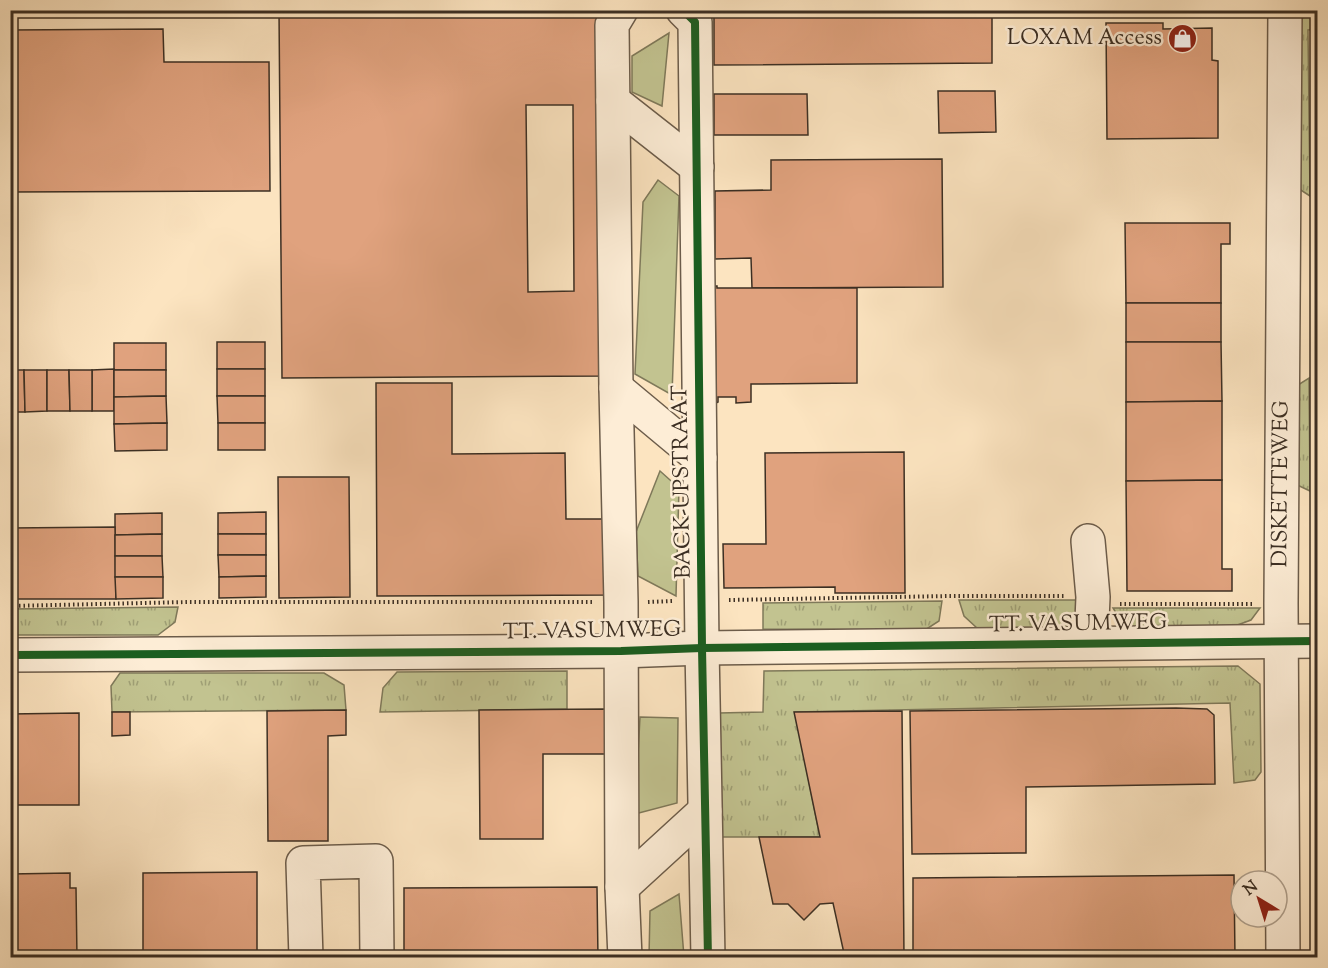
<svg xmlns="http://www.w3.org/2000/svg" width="1328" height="968" font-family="'Sorts Mill Goudy',serif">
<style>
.grass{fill:url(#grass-tufts);stroke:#7f795a;stroke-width:1.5}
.garden{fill:#c2c390;stroke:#7f795a;stroke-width:1.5}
.building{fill:#e0a27e;stroke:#3c2f23;stroke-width:1.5;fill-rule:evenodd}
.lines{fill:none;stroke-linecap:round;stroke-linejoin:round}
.minor-casing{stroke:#6c5c4a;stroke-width:36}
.path{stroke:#3c2f23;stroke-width:4;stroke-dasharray:1.5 3;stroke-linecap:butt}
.minor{stroke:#fdedd6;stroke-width:33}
.cycleway-casing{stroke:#fdedd6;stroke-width:11}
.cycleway{stroke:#1b5e20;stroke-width:8}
.labels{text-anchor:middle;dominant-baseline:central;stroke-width:5;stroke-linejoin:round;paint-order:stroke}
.poi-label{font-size:22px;fill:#3c2f23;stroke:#fdedd6;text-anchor:end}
.street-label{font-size:22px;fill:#3c2f23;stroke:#fdedd6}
</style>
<defs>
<pattern id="grass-tufts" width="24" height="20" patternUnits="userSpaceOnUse" patternTransform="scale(1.5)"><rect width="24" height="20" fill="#c2c390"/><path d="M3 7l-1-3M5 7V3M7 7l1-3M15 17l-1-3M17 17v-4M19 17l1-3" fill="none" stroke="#9f9f75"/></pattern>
</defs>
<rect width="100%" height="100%" fill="#fce4c0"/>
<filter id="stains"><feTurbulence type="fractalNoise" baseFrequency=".00333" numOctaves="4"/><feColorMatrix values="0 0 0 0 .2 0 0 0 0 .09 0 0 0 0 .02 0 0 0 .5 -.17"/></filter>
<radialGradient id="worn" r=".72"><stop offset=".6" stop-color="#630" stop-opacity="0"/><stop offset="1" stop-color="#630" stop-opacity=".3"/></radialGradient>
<g class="grass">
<path d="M1311,11h6v18l-9,1 2,166 -20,-13v-154z"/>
<path d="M1309,378l1,113 -17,-8 -3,-93z"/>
<path d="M959,600h126l-19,28h-89l-13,-12z"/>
<path d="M942,601l-3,20 -14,9 -162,-1v-26z"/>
<path d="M178,607l-3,15 -17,13h-147v-26z"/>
<path d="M1113,608h147l-9,12 -19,7 -98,2 -13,-8z"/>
<path d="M1238,666l22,18 1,88 -6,8 -21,3 -4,-80 -435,9 25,125h-101v-124l44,-1 1,-41z"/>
<path d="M567,671v38l-187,3 3,-24 14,-16z"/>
<path d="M120,673h204l20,12 2,25 -234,2 -1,-26z"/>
</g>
<g class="garden">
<path d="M669,33l-7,73 -30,-14v-36z"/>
<path d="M658,180l21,16 -7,199 -37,-21 8,-172z"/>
<path d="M660,471l19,17 -3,108 -38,-20 -2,-44z"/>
<path d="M640,717l38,1 -1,85 -42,11z"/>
<path d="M679,894l5,63h-35l1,-46z"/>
</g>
<g class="building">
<path d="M279,10h320l3,366 -320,2zM526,105h47l1,186 -46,1z"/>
<path d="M714,10h278v53l-278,2z"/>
<path d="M1106,23h57v6l49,-1v32l6,1v77l-111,1z"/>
<path d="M163,29l1,33h105l1,129 -260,1v-162z"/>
<path d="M938,91h57l1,41 -57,1z"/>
<path d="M714,94h93l1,41h-94z"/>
<path d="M942,159l1,128 -191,1 -1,-30 -36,1v-68l56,-1v-30z"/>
<path d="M1125,223h105v21h-9v59h-95z"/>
<path d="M715,286h2v2h140v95l-106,1v18l-15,1v-6h-18v5l-2,1z"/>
<rect x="1126" y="303" width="95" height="39"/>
<rect x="217" y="342" width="48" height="27"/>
<path d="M1126,342h95l1,59 -96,1z"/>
<rect x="114" y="343" width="52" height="27"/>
<path d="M114,369v42h-22v-41z"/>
<rect x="217" y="369" width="48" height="27"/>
<path d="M10,370h14l1,42h-15z"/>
<path d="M24,370h23v41l-22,1z"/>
<path d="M47,370h22l1,41h-23z"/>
<path d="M69,370h23v41h-22z"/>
<path d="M114,370h52v26l-52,1z"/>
<path d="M376,383h76v71l113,-1 1,66h37l1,76 -227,1z"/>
<path d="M166,396l1,27 -53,1v-27z"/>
<path d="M217,396h48v27h-47z"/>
<path d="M1222,401v79l-96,1v-79z"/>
<path d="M167,423v27l-52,1 -1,-27z"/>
<rect x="218" y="423" width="47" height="27"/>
<path d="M904,452l1,141h-70v-6l-111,1 -1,-44h43l-1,-91z"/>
<path d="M278,477h71l1,120 -71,1z"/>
<path d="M1222,480v89h10v22h-105l-1,-110z"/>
<path d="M266,512v22h-48v-21z"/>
<path d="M162,513v21l-47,1v-21z"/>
<path d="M115,527l1,72h-106v-71z"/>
<path d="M162,534v22h-47v-21z"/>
<rect x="218" y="534" width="48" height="21"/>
<path d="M218,555h48v21l-47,1z"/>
<path d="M115,556h47l1,21h-48z"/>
<path d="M266,576v21l-47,1v-21z"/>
<path d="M115,577h48v21l-47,1z"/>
<path d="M1176,708l31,1 7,6 1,69 -189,3v66l-114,1 -2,-143z"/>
<path d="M605,709v45h-62v85h-63l-1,-129z"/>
<path d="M346,710v25l-18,1v105h-60l-1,-130z"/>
<path d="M902,711l2,247h-59l-12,-55 -13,1 -16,16 -16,-16h-15l-14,-67h61l-26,-125z"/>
<path d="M112,712h18v23l-18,1z"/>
<path d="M79,713v92h-69v-91z"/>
<path d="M257,872v86h-114v-85z"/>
<path d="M70,873v15h6l1,70h-67v-84z"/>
<path d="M1234,875l1,83h-322v-80z"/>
<path d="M597,887l1,71h-194v-70z"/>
</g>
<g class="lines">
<defs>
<g id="minor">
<path d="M621,10l-9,15 4,363 5,214 1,285 3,71"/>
<path d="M683,10l12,12 7,626 6,310"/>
<path d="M613,101l84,66"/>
<path d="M616,388l84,70"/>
<path d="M1088,541l5,56 -2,46"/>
<path d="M10,655l611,-4 81,-3 616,-7"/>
<path d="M622,887l83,-76"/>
<path d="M306,958l-3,-95 73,-2 1,97"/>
<path id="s1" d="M1283,958l-2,-354 4,-594"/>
</g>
</defs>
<use href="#minor" class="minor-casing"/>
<g class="path">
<path d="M1314,343l2,272"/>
<path d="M729,600l220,-4h117"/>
<path d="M648,602l25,-1"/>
<path d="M1120,604h134"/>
<path d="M10,606l178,-4h404"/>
<path d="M1314,906l2,-236"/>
</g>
<use href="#minor" class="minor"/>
<defs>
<g id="cycleway">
<path d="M683,10l12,12 7,626 6,310"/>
<path d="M10,655l611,-4 81,-3 616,-7"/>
</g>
</defs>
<use href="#cycleway" class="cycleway-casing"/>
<use href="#cycleway" class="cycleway"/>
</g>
<defs>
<symbol id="shop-disc" viewBox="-11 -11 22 22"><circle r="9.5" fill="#8f2418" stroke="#fdedd6"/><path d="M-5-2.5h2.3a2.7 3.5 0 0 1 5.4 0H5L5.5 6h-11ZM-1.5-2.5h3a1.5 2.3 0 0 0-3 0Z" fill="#fff"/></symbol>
</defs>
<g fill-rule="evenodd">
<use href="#shop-disc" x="1166" y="22" width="33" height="33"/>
</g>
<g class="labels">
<g class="poi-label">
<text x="1162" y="39">LOXAM Access</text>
</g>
<g class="street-label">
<text transform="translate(683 482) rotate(-91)">BACK-UPSTRAAT</text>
<text stroke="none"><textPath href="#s1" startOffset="474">DISKETTEWEG</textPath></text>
<text transform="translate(1078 625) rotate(-1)">TT. VASUMWEG</text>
<text transform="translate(592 632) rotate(-1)">TT. VASUMWEG</text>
</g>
</g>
<rect width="1328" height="968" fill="none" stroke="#fce4c0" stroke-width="36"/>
<rect x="12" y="12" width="1304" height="944" fill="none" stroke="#3c2f23" stroke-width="3"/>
<rect x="18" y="18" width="1292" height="932" fill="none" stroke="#3c2f23" stroke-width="1.5"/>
<g transform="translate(1259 899) rotate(322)"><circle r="28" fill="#fdedd6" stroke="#b0a18e" stroke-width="1.5"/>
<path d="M0-4.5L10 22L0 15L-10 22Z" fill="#8f2418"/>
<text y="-9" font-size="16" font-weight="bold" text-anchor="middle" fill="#3c2f23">N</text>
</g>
<rect width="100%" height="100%" filter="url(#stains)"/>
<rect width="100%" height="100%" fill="url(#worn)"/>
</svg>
